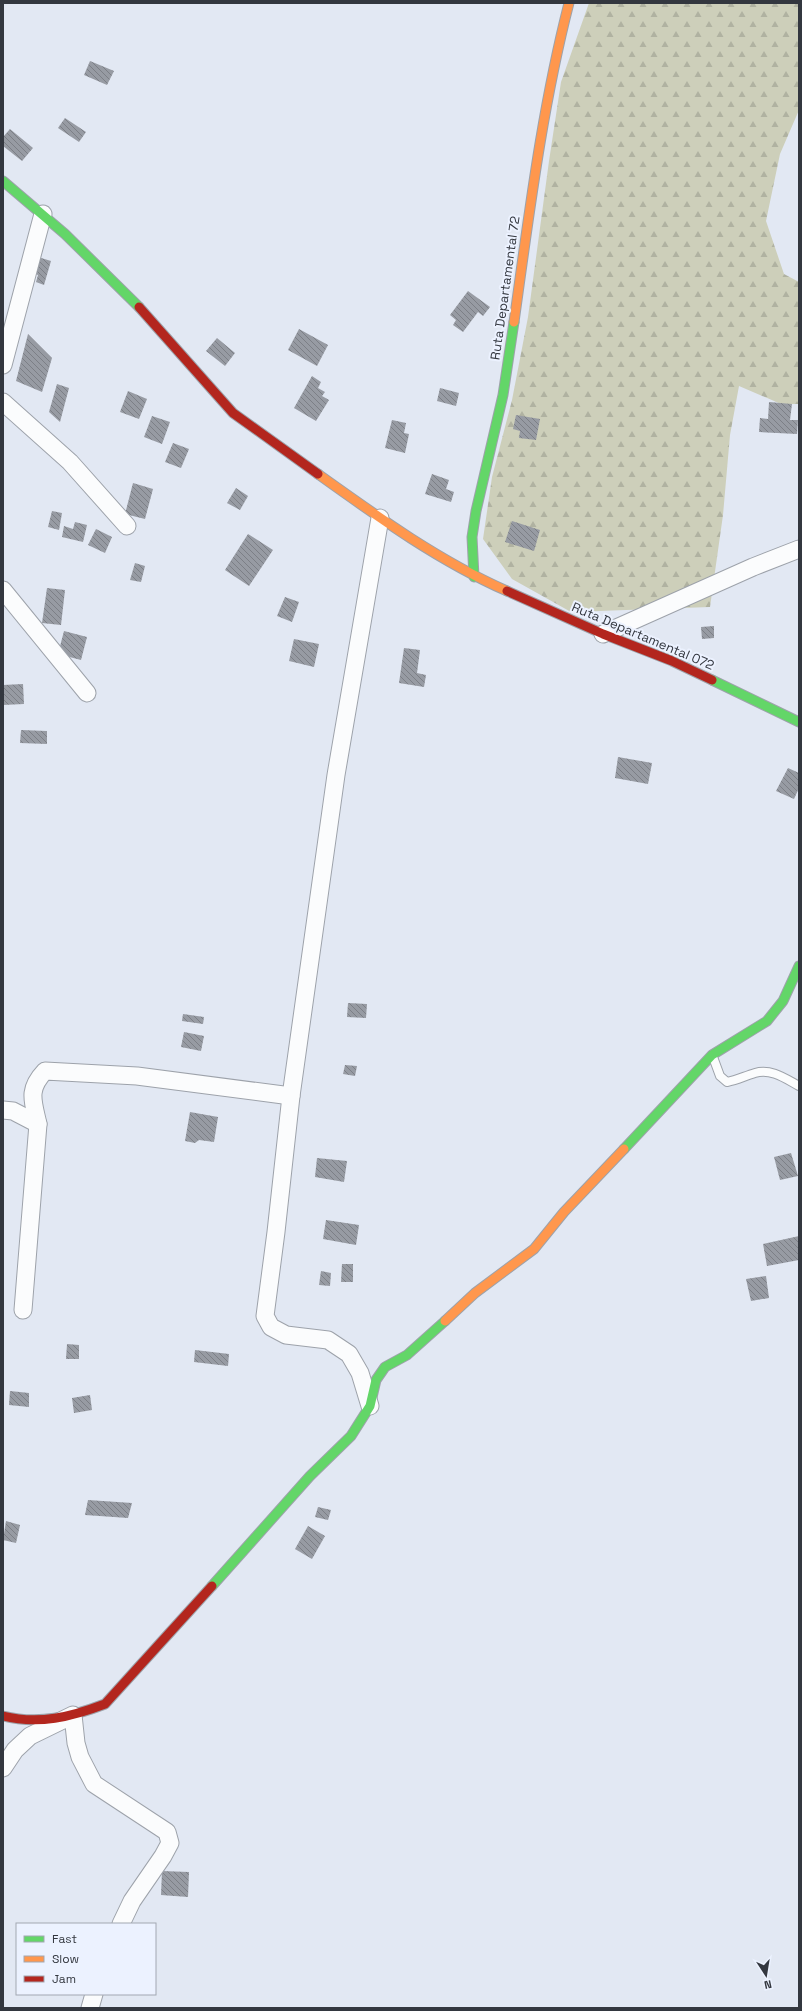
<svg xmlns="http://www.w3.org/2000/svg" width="802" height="2011" font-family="'Space Grotesk',sans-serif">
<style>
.forest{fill:url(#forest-firs)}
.building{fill:url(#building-back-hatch)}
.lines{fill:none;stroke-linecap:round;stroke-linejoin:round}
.lane-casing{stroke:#9da2aa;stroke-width:10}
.street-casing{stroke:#9da2aa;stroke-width:19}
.fast-casing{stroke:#9da2aa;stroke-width:11}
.slow-casing{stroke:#9da2aa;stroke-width:11}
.jam-casing{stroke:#9da2aa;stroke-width:11}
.lane{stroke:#fbfcfd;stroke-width:8}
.street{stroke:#fbfcfd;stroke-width:17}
.fast{stroke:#63d668;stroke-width:9}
.slow{stroke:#ff974d;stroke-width:9}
.jam{stroke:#b3261e;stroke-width:9}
.labels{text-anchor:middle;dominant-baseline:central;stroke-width:4;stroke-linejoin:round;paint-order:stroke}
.street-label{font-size:13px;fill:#33373f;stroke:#ecf2ff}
</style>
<defs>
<pattern id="forest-firs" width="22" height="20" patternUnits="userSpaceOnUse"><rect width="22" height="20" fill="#cdcfba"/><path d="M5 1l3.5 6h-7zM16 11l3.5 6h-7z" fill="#b0b2a1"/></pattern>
<pattern id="building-back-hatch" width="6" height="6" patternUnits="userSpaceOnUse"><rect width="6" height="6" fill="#979ba3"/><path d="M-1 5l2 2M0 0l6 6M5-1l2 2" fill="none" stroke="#7c7f86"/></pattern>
</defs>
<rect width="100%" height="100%" fill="#e2e8f3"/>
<path class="forest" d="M589,3h210v107l-19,44 -14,67 18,53 15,8v122h-18l-42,-18 -9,49 -7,80 -13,92 -139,5 -59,-33 -29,-40 9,-62 20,-77 16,-83 21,-156 12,-79z"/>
<g class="building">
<path d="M90,61l24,10 -7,14 -23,-10z"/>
<path d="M65,118l21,14 -7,10 -21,-14z"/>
<path d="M10,129l23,19 -11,13 -19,-15v-9z"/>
<path d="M38,257l13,4 -7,24 -8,-3 2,-7 -5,-2z"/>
<path d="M468,291l22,16 -7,9 -5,-4 -15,20 -10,-7 3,-5 -6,-5z"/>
<path d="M299,329l29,16 -11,21 -29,-16z"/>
<path d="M28,334l24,24 -10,34 -26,-11z"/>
<path d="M217,338l18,15 -10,13 -19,-15z"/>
<path d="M312,376l9,6 -3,6 7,4 -3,4 7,4 -13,21 -22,-13z"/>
<path d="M57,384l12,4 -9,34 -11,-10z"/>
<path d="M440,388l19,5 -3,13 -19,-5z"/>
<path d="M128,391l19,8 -8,20 -19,-7z"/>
<path d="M769,402l23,2 -2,16h8l-1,14 -38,-2 1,-14 8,1z"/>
<path d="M516,415l24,4 -4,21 -17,-2 1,-7 -7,-2z"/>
<path d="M152,416l18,6 -8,22 -18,-7z"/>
<path d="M392,420l14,3 -2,10 5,1 -4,19 -20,-5z"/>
<path d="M173,443l16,6 -8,19 -16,-6z"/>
<path d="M432,474l17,6 -3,9 8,3 -3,10 -26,-8z"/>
<path d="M133,483l20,6 -8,30 -20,-5z"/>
<path d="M236,488l12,8 -8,14 -13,-7z"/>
<path d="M52,511l10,2 -3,17 -11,-3z"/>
<path d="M512,521l28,9 -6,21 -29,-9z"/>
<path d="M75,522l12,3 -4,17 -21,-5 2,-11 9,3z"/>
<path d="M96,529l16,8 -7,16 -17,-8z"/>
<path d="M248,534l25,16 -24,36 -24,-16z"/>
<path d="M135,563l10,3 -4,16 -11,-2z"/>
<path d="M47,588l18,2 -4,35 -19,-2z"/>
<path d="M285,597l14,5 -7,20 -15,-6z"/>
<path d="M714,626v12l-12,1 -1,-12z"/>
<path d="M64,631l23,6 -6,23 -23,-6z"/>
<path d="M294,639l25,5 -5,23 -25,-6z"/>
<path d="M404,648l16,2 -3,23 9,2 -2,12 -25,-4z"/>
<path d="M23,684l1,20 -21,1v-20z"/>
<path d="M21,730l26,1v13l-27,-1z"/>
<path d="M618,757l34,6 -4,21 -33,-6z"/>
<path d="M788,768l11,5v15l-5,11 -18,-8z"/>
<path d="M348,1003l19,1 -1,14 -19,-1z"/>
<path d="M183,1014l21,3 -1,7 -21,-3z"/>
<path d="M184,1032l20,4 -3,15 -20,-4z"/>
<path d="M345,1065l12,1 -2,10 -12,-2z"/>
<path d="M190,1112l28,5 -4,25 -15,-2 -4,3 -10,-2z"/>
<path d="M791,1153l7,23 -18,4 -6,-23z"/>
<path d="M317,1158l30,3 -3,21 -29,-5z"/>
<path d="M326,1220l33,5 -3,20 -33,-6z"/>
<path d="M799,1236v24l-32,6 -4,-22z"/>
<path d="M342,1264h11v18h-12z"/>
<path d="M321,1271l10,2 -1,13 -11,-1z"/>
<path d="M766,1276l3,22 -18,3 -5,-22z"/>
<path d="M67,1344l12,1v14h-13z"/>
<path d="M195,1350l34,4 -1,12 -34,-4z"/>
<path d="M10,1391l19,2v14l-20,-2z"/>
<path d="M90,1395l2,15 -18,3 -2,-15z"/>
<path d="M88,1500l44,3 -4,15 -43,-3z"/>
<path d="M318,1507l13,3 -3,10 -13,-3z"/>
<path d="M6,1521l14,4 -4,18 -13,-3z"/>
<path d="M308,1526l17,10 -13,23 -17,-10z"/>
<path d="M162,1871l27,1 -1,25 -27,-2z"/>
</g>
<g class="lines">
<defs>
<path id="lane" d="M713,1057l7,19 7,6c10,-2 18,-6 28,-9 16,-5 31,6 44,13"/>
<g id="street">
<path d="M3,365l40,-151"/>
<path d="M3,402l67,60 57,64"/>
<path d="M3,590l84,103"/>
<path d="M603,634l150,-67 46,-18"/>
<path d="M3,1110l10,1 25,13"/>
<path d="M23,1310l15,-186c-5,-23 -11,-34 7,-53l92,5 154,20"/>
<path d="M370,1406l-10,-33 -11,-19 -21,-14 -42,-5 -15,-8 -6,-11 11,-84 15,-136 45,-321 44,-257"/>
<path d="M3,1768l12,-18 15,-14 43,-21 3,28 4,14 14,27 73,48 3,11 -7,13 -31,45 -11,23"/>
<path d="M90,2008l4,-14"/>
</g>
<g id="fast">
<path d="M3,181l62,53 74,73"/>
<path d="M474,577l-2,-40 4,-26 27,-116 11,-73"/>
<path d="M712,680l87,42"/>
<path d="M624,1149l88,-94 55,-34 16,-20 16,-35"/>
<path d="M212,1586l98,-110 41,-40 19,-30 6,-26 9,-13 22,-12 38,-34"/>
</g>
<g id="slow">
<path d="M514,322c15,-107 28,-214 55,-319"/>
<path d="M318,474c60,43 121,87 189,117"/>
<path d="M445,1321l30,-28 59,-44 30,-37 60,-63"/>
</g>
<g id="jam">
<path d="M139,307l94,106 85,61"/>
<path d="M507,591l96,43 69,27 40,19"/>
<path d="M3,1716c36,9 68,1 102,-12l107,-118"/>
</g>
</defs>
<use href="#lane" class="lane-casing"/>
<use href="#street" class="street-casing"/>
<use href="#fast" class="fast-casing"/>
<use href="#slow" class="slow-casing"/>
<use href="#jam" class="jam-casing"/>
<use href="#lane" class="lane"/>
<use href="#street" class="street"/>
<use href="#fast" class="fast"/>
<use href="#slow" class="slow"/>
<use href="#jam" class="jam"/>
</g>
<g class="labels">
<g class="street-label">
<text transform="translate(505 288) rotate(-82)">Ruta Departamental 72</text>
<text transform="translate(643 636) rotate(23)">Ruta Departamental 072</text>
</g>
</g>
<rect width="802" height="2011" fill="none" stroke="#33373f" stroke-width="8"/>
<rect x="16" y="1923" width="140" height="72" fill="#ecf2ff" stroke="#a2a7b2"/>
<rect x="24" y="1936" width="20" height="6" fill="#63d668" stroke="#a2a7b2"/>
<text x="52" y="1943" font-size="12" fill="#33373f">Fast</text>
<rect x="24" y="1956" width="20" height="6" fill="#ff974d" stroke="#a2a7b2"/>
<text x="52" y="1963" font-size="12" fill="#33373f">Slow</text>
<rect x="24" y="1976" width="20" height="6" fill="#b3261e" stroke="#a2a7b2"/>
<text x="52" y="1983" font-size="12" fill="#33373f">Jam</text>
<g transform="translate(766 1975) rotate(168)" stroke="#ecf2ff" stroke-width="3" paint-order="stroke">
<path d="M0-3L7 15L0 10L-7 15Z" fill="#33373f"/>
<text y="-6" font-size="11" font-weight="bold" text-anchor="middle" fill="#33373f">N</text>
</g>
</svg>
